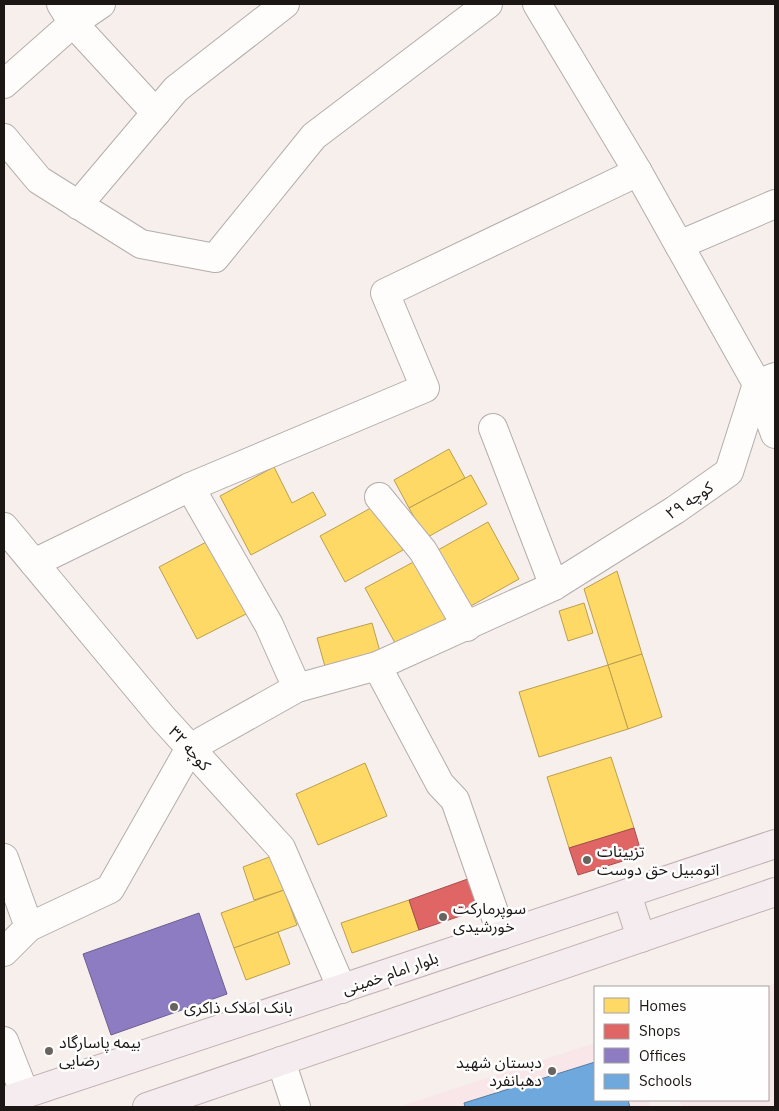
<svg xmlns="http://www.w3.org/2000/svg" width="779" height="1111" font-family="'IBM Plex Sans','Noto Sans Arabic',sans-serif">
<style>
.education{fill:#f9e6e8}
.homes{fill:#ffd966;stroke:#bb9f4e}
.shops{fill:#e06666;stroke:#a54e4e}
.offices{fill:#8e7cc3;stroke:#6c5e8f}
.schools{fill:#6fa8dc;stroke:#567ca0}
.lines{fill:none;stroke-linecap:round;stroke-linejoin:round}
.street-casing{stroke:#b3adab;stroke-width:30}
.primary-casing{stroke:#c1b0b2;stroke-width:30}
.street{stroke:#fefdfc;stroke-width:28}
.primary{stroke:#f5ecef;stroke-width:28}
.poi-dot{fill:#696360;stroke:#fefefe;stroke-width:2}
.labels{text-anchor:middle;dominant-baseline:central;stroke-width:5;stroke-linejoin:round;paint-order:stroke}
.street-label{font-size:16px;fill:#1c1715;stroke:#fefefe}
.poi-label{font-size:16px;fill:#1c1715;stroke:#fefefe;text-anchor:start}
</style>
<rect width="100%" height="100%" fill="#f7efec"/>
<g class="education">
<path d="M775,983v124h-93l-3,-7h89v-113h-3z"/>
<path d="M595,1043v57h53l3,7h-253z"/>
</g>
<g class="homes">
<path d="M449,449l16,29 -56,30 -15,-28z"/>
<path d="M274,467l18,36 21,-11 13,23 -75,40 -31,-59z"/>
<path d="M471,475l16,29 -61,34 -17,-30z"/>
<path d="M378,504l25,46 -58,32 -25,-46z"/>
<path d="M488,522l31,57 -50,28 -31,-57z"/>
<path d="M210,540l38,73 -51,26 -38,-72z"/>
<path d="M419,559l34,64 -53,29 -35,-64z"/>
<path d="M617,571l25,83 -34,11 -24,-76z"/>
<path d="M584,603l9,30 -25,8 -9,-30z"/>
<path d="M372,623l9,32 -55,15 -9,-32z"/>
<path d="M642,654l20,63 -34,12 -20,-64z"/>
<path d="M608,665l20,64 -89,28 -20,-65z"/>
<path d="M611,757l23,71 -65,20 -22,-71z"/>
<path d="M365,763l22,53 -69,29 -22,-51z"/>
<path d="M272,856l12,34 -30,10 -11,-33z"/>
<path d="M284,890l13,35 -63,23 -13,-35z"/>
<path d="M409,900l10,30 -67,23 -11,-30z"/>
<path d="M278,932l12,32 -44,16 -12,-32z"/>
</g>
<g class="shops">
<path d="M634,828l8,27 -64,20 -9,-27z"/>
<path d="M476,876l11,31 -68,23 -10,-30z"/>
</g>
<path class="offices" d="M199,913l28,81 -116,41 -28,-81z"/>
<path class="schools" d="M595,1062v38h33l2,7h-165l-1,-4z"/>
<g class="lines">
<defs>
<g id="street">
<path d="M61,4l12,19 83,90"/>
<path d="M537,4l101,168 119,212 18,50"/>
<path d="M4,84l69,-61 28,-19"/>
<path d="M4,138l35,42 102,64 74,14 99,-122 174,-132"/>
<path d="M78,205l98,-116 109,-85"/>
<path d="M679,245l96,-41"/>
<path d="M493,428l61,158"/>
<path d="M379,497l44,54 44,76"/>
<path d="M4,527l158,190 119,131 61,141"/>
<path d="M34,563l156,-76"/>
<path d="M377,666l63,118 15,16 47,135"/>
<path d="M297,688l-28,-63 -79,-138 235,-99 -40,-95 253,-121"/>
<path d="M4,858l25,69 81,-38 80,-141 107,-60 80,-22 177,-80 121,-76 54,-38 28,-88 18,-7"/>
<path d="M4,952l25,-25"/>
<path d="M4,1041l21,53"/>
<path d="M281,1061l15,46"/>
</g>
<g id="primary">
<path d="M627,894l14,44"/>
<path d="M4,1101l771,-257"/>
<path d="M147,1107l628,-215"/>
</g>
</defs>
<use href="#street" class="street-casing"/>
<use href="#primary" class="primary-casing"/>
<use href="#street" class="street"/>
<use href="#primary" class="primary"/>
</g>
<g class="poi-dot">
<circle cx="587" cy="860" r="5"/>
<circle cx="443" cy="917" r="5"/>
<circle cx="174" cy="1007" r="5"/>
<circle cx="49" cy="1051" r="5"/>
<circle cx="552" cy="1071" r="5"/>
</g>
<g class="labels">
<g class="street-label">
<text transform="translate(689 500) rotate(-34)">کوچه ۲۹</text>
<text transform="translate(190 748) rotate(48)">کوچه ۳۲</text>
<text transform="translate(390 973) rotate(-19)">بلوار امام خمینی</text>
</g>
<g class="poi-label">
<text x="597" y="851">تزیینات<tspan x="597" dy="18">اتومبیل حق دوست</tspan></text>
<text x="453" y="908">سوپرمارکت<tspan x="453" dy="18">خورشیدی</tspan></text>
<text x="184" y="1007">بانک املاک ذاکری</text>
<text x="59" y="1042">بیمه پاسارگاد<tspan x="59" dy="18">رضایی</tspan></text>
<text x="542" y="1062" text-anchor="end">دبستان شهید<tspan x="542" dy="18">دهبانفرد</tspan></text>
</g>
</g>
<rect width="779" height="1111" fill="none" stroke="#1c1715" stroke-width="10"/>
<rect x="594" y="986" width="175" height="115" fill="#fefefe" stroke="#a4a2a1"/>
<rect x="604" y="998" width="25" height="15" fill="#ffd966" stroke="#a4a2a1"/>
<text x="639" y="1011" font-size="15" fill="#1c1715">Homes</text>
<rect x="604" y="1024" width="25" height="15" fill="#e06666" stroke="#a4a2a1"/>
<text x="639" y="1036" font-size="15" fill="#1c1715">Shops</text>
<rect x="604" y="1048" width="25" height="15" fill="#8e7cc3" stroke="#a4a2a1"/>
<text x="639" y="1061" font-size="15" fill="#1c1715">Offices</text>
<rect x="604" y="1074" width="25" height="15" fill="#6fa8dc" stroke="#a4a2a1"/>
<text x="639" y="1086" font-size="15" fill="#1c1715">Schools</text>
</svg>
